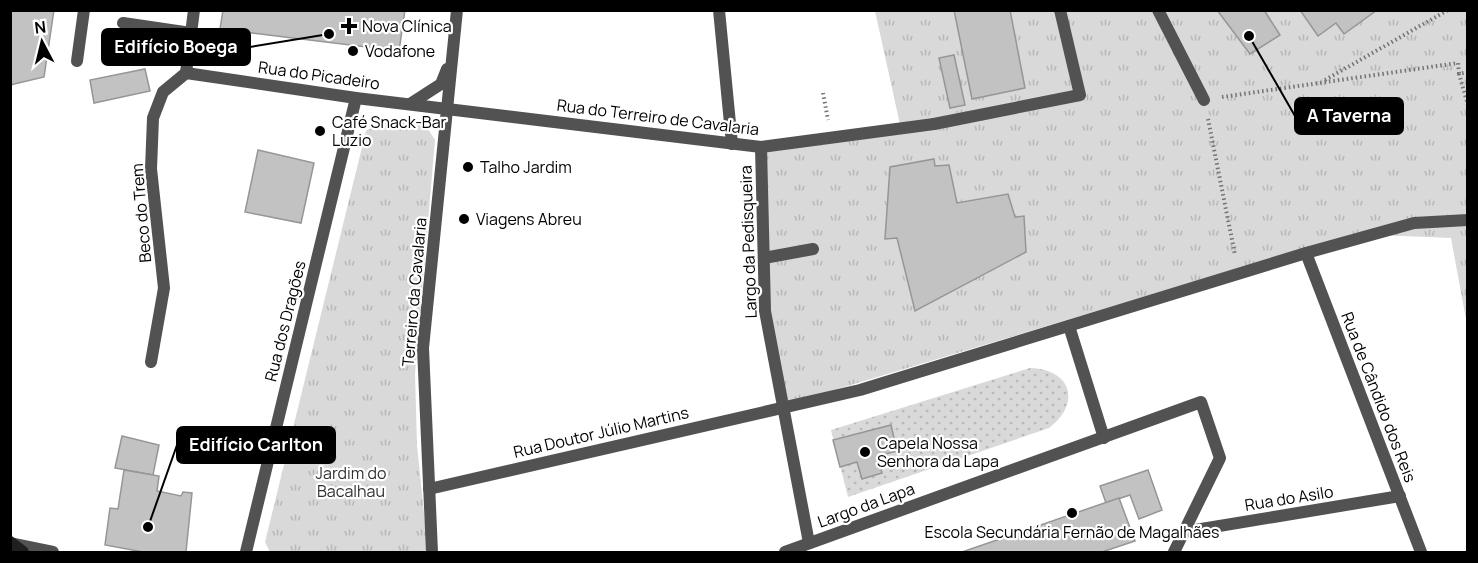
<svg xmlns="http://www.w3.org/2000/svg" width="1478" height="563" font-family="Manrope,sans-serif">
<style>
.grass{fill:url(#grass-dots)}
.park{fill:url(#park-tufts)}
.building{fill:#c2c2c2;stroke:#969696;stroke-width:1.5}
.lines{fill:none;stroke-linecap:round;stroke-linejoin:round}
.path{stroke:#747474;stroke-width:4;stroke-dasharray:1.5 3;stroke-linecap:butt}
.lane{stroke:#525252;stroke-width:12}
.street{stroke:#525252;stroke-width:12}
.secondary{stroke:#1f1f1f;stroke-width:12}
.poi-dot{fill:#000;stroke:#fff;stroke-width:2}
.labels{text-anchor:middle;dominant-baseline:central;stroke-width:4.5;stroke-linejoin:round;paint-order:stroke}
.poi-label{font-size:16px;fill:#000;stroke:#fff;text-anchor:start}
.street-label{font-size:16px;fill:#000;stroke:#fff}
.park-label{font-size:16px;fill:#303030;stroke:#fff}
.leader{fill:none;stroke:#000;stroke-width:2}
.callout-dot{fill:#000;stroke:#fff;stroke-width:2}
.callout{fill:#000;stroke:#000;stroke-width:2}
.callout-label{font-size:18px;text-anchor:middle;font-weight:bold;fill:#fff}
</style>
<defs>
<pattern id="grass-dots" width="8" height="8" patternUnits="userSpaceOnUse" patternTransform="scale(1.5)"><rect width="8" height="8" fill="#d9d9d9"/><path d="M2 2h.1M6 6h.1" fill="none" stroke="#b8b8b8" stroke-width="1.8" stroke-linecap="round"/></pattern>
<pattern id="park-tufts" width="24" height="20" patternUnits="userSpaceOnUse" patternTransform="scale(1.5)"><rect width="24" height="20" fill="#d9d9d9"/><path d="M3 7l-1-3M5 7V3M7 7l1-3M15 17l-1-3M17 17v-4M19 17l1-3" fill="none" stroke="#b8b8b8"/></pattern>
</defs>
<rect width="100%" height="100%" fill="#fff"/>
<path class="grass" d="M1030,368c41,1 52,35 19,60l-201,69 -17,-67z"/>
<g class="park">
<path d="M875,11h592v314l-16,-87 -98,-4 -572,172 -15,-96 -4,-163 139,-18z"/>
<path d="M387,118l36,3 12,19 -20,234 2,71 11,107h-158l-5,-10 101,-411z"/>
</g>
<g class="building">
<path d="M10,10h44l-10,67 -34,8z"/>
<path d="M223,10h182l-6,41 -179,-22z"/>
<path d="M954,10h56l15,78 -53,11z"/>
<path d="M1217,10h47l16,25 -30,19z"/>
<path d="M1300,10h77l-33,24 -8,-11 -18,13z"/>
<path d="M954,55l11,50 -15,3 -11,-50z"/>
<path d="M145,69l5,22 -56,12 -4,-23z"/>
<path d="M258,150l56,13 -13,60 -56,-11z"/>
<path d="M934,159l1,7 14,-1 8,38 51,-9 7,23 9,-1 2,36 -111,59 -18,-73 -12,1 5,-72z"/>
<path d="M891,425l6,26 -19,5 4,17 -20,6 -5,-17 -17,5 -7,-27z"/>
<path d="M122,436l37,9 -6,30 -38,-7z"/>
<path d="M124,470l35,6 -2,15 24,5 2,-4 9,1 -6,59h-43l-38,-7 5,-37 8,1z"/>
<path d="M1148,470l14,40 -23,9 -9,-24 -24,8 -6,-17z"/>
<path d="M1119,498l16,43 -33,11h-140z"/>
</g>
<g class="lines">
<g class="path">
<path d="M1468,72l-9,2 9,31"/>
<path d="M1325,80l123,-70"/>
<path d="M823,93l5,27"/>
<path d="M1222,97l236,-34 1,11"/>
<path d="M1208,119l27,136"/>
</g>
<g class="lane">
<path d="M1158,10l46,90"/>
<path d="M123,23l68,10"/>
<path d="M77,61l7,-51"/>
<path d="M934,124l146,-29 -20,-85"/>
<path d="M764,258l49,-9"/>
</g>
<g class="street">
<path d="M719,10l13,134"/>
<path d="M186,73l170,25 405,49 173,-23"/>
<path d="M186,73l8,-63"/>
<path d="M410,104l31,-20 6,-15"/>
<path d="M761,147l4,164 44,232"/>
<path d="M1306,253l115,299"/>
<path d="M1069,326l35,112"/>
<path d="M151,362l13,-74 -13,-119 2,-51 10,-26 23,-19"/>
<path d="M429,489l431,-99 446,-137 108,-30 54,-3"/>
<path d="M1183,532l217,-36"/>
<path d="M14,544l39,8"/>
<path d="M246,552l110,-454"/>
<path d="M432,552l-9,-204 34,-338"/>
<path d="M785,552l416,-150 19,56 -46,94"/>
</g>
<path class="secondary" d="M10,542l13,10"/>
</g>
<g class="poi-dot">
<path d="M346 17h6v6h6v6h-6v6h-6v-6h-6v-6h6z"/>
<circle cx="353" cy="51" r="6"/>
<circle cx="320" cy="131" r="6"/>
<circle cx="468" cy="167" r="6"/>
<circle cx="464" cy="219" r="6"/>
<circle cx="865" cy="452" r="6"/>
<circle cx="1072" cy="513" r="6"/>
</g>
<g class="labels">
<g class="poi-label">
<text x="362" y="26">Nova Clínica</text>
<text x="365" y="51">Vodafone</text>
<text x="332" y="122">Café Snack-Bar<tspan x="332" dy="18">Luzio</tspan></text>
<text x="480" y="167">Talho Jardim</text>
<text x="476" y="219">Viagens Abreu</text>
<text x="877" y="443">Capela Nossa<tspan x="877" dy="18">Senhora da Lapa</tspan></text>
<text x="1072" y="532" text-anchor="middle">Escola Secundária Fernão de Magalhães</text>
</g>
<g class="street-label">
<text transform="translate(319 75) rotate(8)">Rua do Picadeiro</text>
<text transform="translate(658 117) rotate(7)">Rua do Terreiro de Cavalaria</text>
<text transform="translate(141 213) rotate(-95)">Beco do Trem</text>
<text transform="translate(748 242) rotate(-92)">Largo da Pedisqueira</text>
<text transform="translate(414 292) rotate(-85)">Terreiro da Cavalaria</text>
<text transform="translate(285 321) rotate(-76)">Rua dos Dragões</text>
<text transform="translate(1379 397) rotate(69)">Rua de Cândido dos Reis</text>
<text transform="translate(601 432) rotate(-13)">Rua Doutor Júlio Martins</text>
<text transform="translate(1289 498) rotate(-9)">Rua do Asilo</text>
<text transform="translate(866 505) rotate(-20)">Largo da Lapa</text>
</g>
<g class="park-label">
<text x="351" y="473">Jardim do<tspan x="351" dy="18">Bacalhau</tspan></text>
</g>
</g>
<path class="leader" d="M329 34L250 47M1249 36L1295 116M148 527L177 445"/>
<g class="callout-dot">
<circle cx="329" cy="34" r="6"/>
<circle cx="1249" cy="36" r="6"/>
<circle cx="148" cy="527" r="6"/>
</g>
<g class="callout">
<rect x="102" y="29" width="148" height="36" rx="6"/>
<rect x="1295" y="98" width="108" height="36" rx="6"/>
<rect x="177" y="427" width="158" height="36" rx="6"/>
</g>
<g class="callout-label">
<text x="176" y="53">Edifício Boega</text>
<text x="1349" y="122">A Taverna</text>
<text x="256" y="451">Edifício Carlton</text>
</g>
<rect width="1478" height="563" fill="none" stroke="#000000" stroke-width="24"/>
<g transform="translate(42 42) rotate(353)" stroke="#ffffff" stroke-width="4.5" paint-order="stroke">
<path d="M0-4.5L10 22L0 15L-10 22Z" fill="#000000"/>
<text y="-9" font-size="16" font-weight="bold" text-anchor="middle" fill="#000000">N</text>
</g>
</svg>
